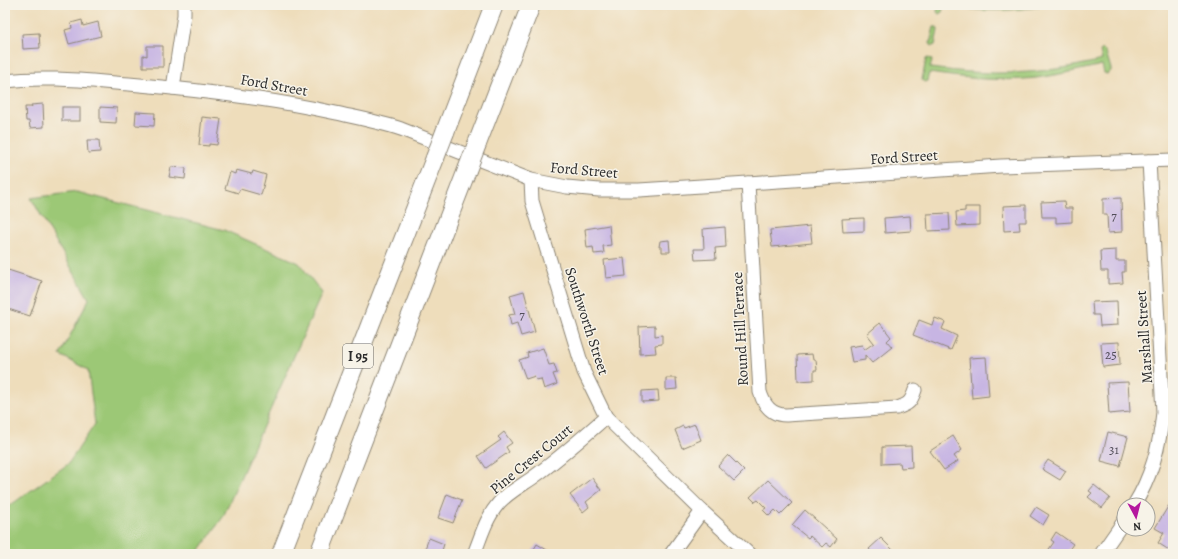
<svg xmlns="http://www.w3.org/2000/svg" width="1178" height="559" font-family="Alegreya,serif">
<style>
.green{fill:#9cc876;stroke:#647a50}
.building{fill:#c7b5e3}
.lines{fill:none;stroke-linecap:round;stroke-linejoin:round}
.minor-casing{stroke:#8c8473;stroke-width:15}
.highway-casing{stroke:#8c8473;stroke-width:20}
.minor{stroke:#fff;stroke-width:13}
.highway{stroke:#fff;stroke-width:18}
.highway-bridge-casing{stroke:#8c8473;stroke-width:20;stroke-linecap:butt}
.highway-bridge{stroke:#fff;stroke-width:18}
.labels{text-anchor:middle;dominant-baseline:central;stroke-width:3;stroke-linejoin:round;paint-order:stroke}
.number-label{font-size:13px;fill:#524e59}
.shield{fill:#f7f3e8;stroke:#686764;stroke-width:1}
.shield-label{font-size:14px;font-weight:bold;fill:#2b2b2b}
.street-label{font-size:15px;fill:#2b2b2b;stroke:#f7f3e8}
</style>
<rect width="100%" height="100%" fill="#f7f3e8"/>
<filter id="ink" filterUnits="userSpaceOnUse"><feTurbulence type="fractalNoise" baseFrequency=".025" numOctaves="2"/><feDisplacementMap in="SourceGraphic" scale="8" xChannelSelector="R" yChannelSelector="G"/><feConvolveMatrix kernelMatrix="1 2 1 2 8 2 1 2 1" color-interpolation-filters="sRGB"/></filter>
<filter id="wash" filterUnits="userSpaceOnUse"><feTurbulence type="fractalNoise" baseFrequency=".012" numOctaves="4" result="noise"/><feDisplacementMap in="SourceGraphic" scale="16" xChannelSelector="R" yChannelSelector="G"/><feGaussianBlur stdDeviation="0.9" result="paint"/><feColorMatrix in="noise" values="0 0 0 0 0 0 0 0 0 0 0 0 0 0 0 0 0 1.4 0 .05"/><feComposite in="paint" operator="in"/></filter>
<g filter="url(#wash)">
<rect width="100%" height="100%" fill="#edb"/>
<g class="green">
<path d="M938,5h113c-35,6 -72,8 -107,0l-2,7 -3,2 -2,-2z"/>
<path d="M934,27h3l1,3 -3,15 -2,1 -2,-1 -1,-2z"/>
<path d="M1103,49l3,3 5,17v2l-4,3 -3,-1 -2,-8c-22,5 -44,10 -66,13 -36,4 -72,0 -107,-5l-2,8 -3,1 -2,-2 4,-21 2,-1 3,1 1,2 -2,7c62,8 111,7 172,-8l-2,-9z"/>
<path d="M77,192l147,38 75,33 23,30 -99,224 -26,37h-192v-45l63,-45 27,-40 -7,-54 -28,-15 29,-56 -58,-101z"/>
</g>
<g id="blocks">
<g class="building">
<path d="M82,20l1,6 15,-4 3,14 -32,8 -4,-14 7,-2 -1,-5z"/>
<path d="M39,33l1,15 -17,1 -1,-15z"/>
<path d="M147,46h16v21h-20v-12l4,1z"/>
<path d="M43,104l1,23 -14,1 -1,-7h-3l-1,-14h7l-1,-2z"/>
<rect x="62" y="107" width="18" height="14"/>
<path d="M100,107l17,1 -1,15 -16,-1z"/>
<path d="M136,112l19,1 -1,13 -19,-1z"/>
<path d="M202,117l19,2 -4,26 -8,-1v2l-10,-1z"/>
<path d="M87,140h12l1,12 -12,1z"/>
<path d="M171,167l15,1 -1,11 -16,-2z"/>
<path d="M236,170l16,4 1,-3 13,4 -5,20 -21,-6 -2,4 -13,-4 5,-17 5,2z"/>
<path d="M1121,198l1,34 -14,1 -1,-18h-4v-16z"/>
<path d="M1064,201l1,7h7v14l-16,1v-6h-14l-1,-15z"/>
<path d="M1026,205v17h-7l1,8 -16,1 -1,-25z"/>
<path d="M965,207h15v18l-23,1 -1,-14 9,-1z"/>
<path d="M949,213l1,17 -22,1 -1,-17z"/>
<path d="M910,216l1,15 -26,2 -1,-15z"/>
<path d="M864,218v13l-21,1 -1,-13z"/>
<path d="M609,225l2,20 -8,1 1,7 -10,1 -1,-7 -6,1 -2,-19z"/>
<path d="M810,226l2,17 -40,4 -2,-17z"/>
<path d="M725,227l1,20 -11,1 1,11 -21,1 -1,-11h10l-1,-20z"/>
<path d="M669,240l1,12h-8v-5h-3l1,-6z"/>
<path d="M1116,250v11h9v11h-3l1,11 -15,1v-13h-7l-1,-20z"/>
<path d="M624,258l2,18 -20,2 -2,-18z"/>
<path d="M5,269l37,12 -12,35 -25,-8z"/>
<path d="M524,291l11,41 -14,4 -4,-13 -6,2 -2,-10 6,-1 -5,-19z"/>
<path d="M1117,301l1,24 -18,1 -1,-11h-6l-1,-13z"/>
<path d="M935,318l10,4 -3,7 15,7 -6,14 -38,-15 6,-15 13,5z"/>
<path d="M880,323l11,14 -4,4 5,6 -20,16 -7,-8v5l-13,2 -3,-15 13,-2 2,5 10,-7 -7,-9z"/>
<path d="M655,326v10l7,-1v9l-7,1 1,8 -16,1 -1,-27z"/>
<path d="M1119,342l1,23 -17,2 -2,-24z"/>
<path d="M543,348l6,17 5,-1 3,9 -4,1 4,10 -13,5 -3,-10 -5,1 -1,-4 -9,3 -7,-19 9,-3 -1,-4z"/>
<path d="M812,354l1,6h3l1,10h-3v10l-16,1 -1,-26z"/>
<path d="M986,357l3,39 -17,2 -3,-40z"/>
<path d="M666,378h10l1,11 -11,1z"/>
<path d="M1128,382l2,30 -21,2 -2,-31z"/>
<path d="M658,390l1,11 -17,1v-11z"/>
<path d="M695,424l6,16 -19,8 -7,-18 8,-4 1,2z"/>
<path d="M504,432l8,11 -6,4 3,5 -23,16 -8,-12 23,-16 -3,-3z"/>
<path d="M1108,432l20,5 -8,29 -19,-5z"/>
<path d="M953,436l9,14 -8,6 4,5 -14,9 -14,-19z"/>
<path d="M911,446l1,21 -11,1 -1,-5 -18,1v-17z"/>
<path d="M728,455l16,16 -10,10 -16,-15z"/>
<path d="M1048,460l18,11 -6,9 -18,-11z"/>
<path d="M592,478l9,12 -15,12 3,5 -6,5 -13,-17z"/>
<path d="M768,480l24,23 -12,12 -5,-5 -6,6 -6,-6 3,-2 -8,-8 -3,2 -5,-5z"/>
<path d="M1094,485l16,13 -8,10 -14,-11 4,-4 -3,-2z"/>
<path d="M447,494l15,6 -9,23 -15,-5z"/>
<path d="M1169,505l4,2v27l-1,2 1,1v5l-4,8 -11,-7 6,-10 -9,-5z"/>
<path d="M1036,507l13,8 -6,10 -13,-9z"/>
<path d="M805,510l32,29 -6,8 -5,-4 -4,4 -12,-11 -2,2 -16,-13z"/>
<path d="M1056,532l17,12 -7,10h-17l-2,-2 7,-10 -3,-2z"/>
<path d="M429,538l15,6 -3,10h-18z"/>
<path d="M881,538l14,14 -1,2h-21l-4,-5z"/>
<path d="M537,544l15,9 -1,1h-20z"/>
</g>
</g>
</g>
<g filter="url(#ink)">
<use href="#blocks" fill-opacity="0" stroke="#8c8473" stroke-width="1"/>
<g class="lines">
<defs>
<g id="minor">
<path d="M5,81c41,-5 83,0 124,3 70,6 139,14 207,29 22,5 43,9 65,16l130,51 36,7 32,3h40l109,-7 253,-17 172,-6"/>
<path d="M173,88l11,-73v-10"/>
<path d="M531,180l1,21 52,171 22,45 96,94 47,43"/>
<path d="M748,183l12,209c4,13 11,23 26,23l111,-7c12,-4 14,-6 18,-18"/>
<path d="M1134,505c18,-29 26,-60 29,-93l-14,-251"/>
<path d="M474,554c7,-17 12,-36 24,-50 10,-12 25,-19 37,-28 25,-18 48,-39 71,-59"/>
<path d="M671,554l31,-43"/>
<path d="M1101,554l23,-33"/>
</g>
<g id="highway">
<path d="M445,132l49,-127"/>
<path d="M477,144l54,-139"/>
<path d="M281,554l154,-396"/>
<path d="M319,554l148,-384"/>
</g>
</defs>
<use href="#minor" class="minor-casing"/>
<use href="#highway" class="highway-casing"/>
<use href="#minor" class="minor"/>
<use href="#highway" class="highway"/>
<defs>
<g id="highway-bridge">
<path d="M435,158l10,-26"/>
<path d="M467,170l10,-26"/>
</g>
</defs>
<use href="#highway-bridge" class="highway-bridge-casing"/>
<use href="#highway-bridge" class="highway-bridge"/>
</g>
</g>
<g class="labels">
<g class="number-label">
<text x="1114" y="215">7</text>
<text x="522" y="314">7</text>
<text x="1111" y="354">25</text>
<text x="1114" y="449">31</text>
</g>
<rect class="shield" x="343" y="344" width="30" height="24" rx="3"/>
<g class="shield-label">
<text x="358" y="356">I 95</text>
</g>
<g class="street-label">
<text transform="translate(274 85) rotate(10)">Ford Street</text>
<text transform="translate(904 157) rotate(-4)">Ford Street</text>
<text transform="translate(584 170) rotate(5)">Ford Street</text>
<text transform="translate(587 321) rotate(72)">Southworth Street</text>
<text transform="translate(740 329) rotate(-93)">Round Hill Terrace</text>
<text transform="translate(1144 337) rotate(-94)">Marshall Street</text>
<text transform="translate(531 459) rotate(-39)">Pine Crest Court</text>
</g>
</g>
<rect width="1178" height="559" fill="none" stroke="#f7f3e8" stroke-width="20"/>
<g transform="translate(1136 517) rotate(173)"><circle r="19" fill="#f7f3e8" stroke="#a5a39c"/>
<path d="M0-3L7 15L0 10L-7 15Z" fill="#b5179e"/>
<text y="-6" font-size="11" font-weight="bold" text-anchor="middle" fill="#2b2b2b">N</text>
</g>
</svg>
